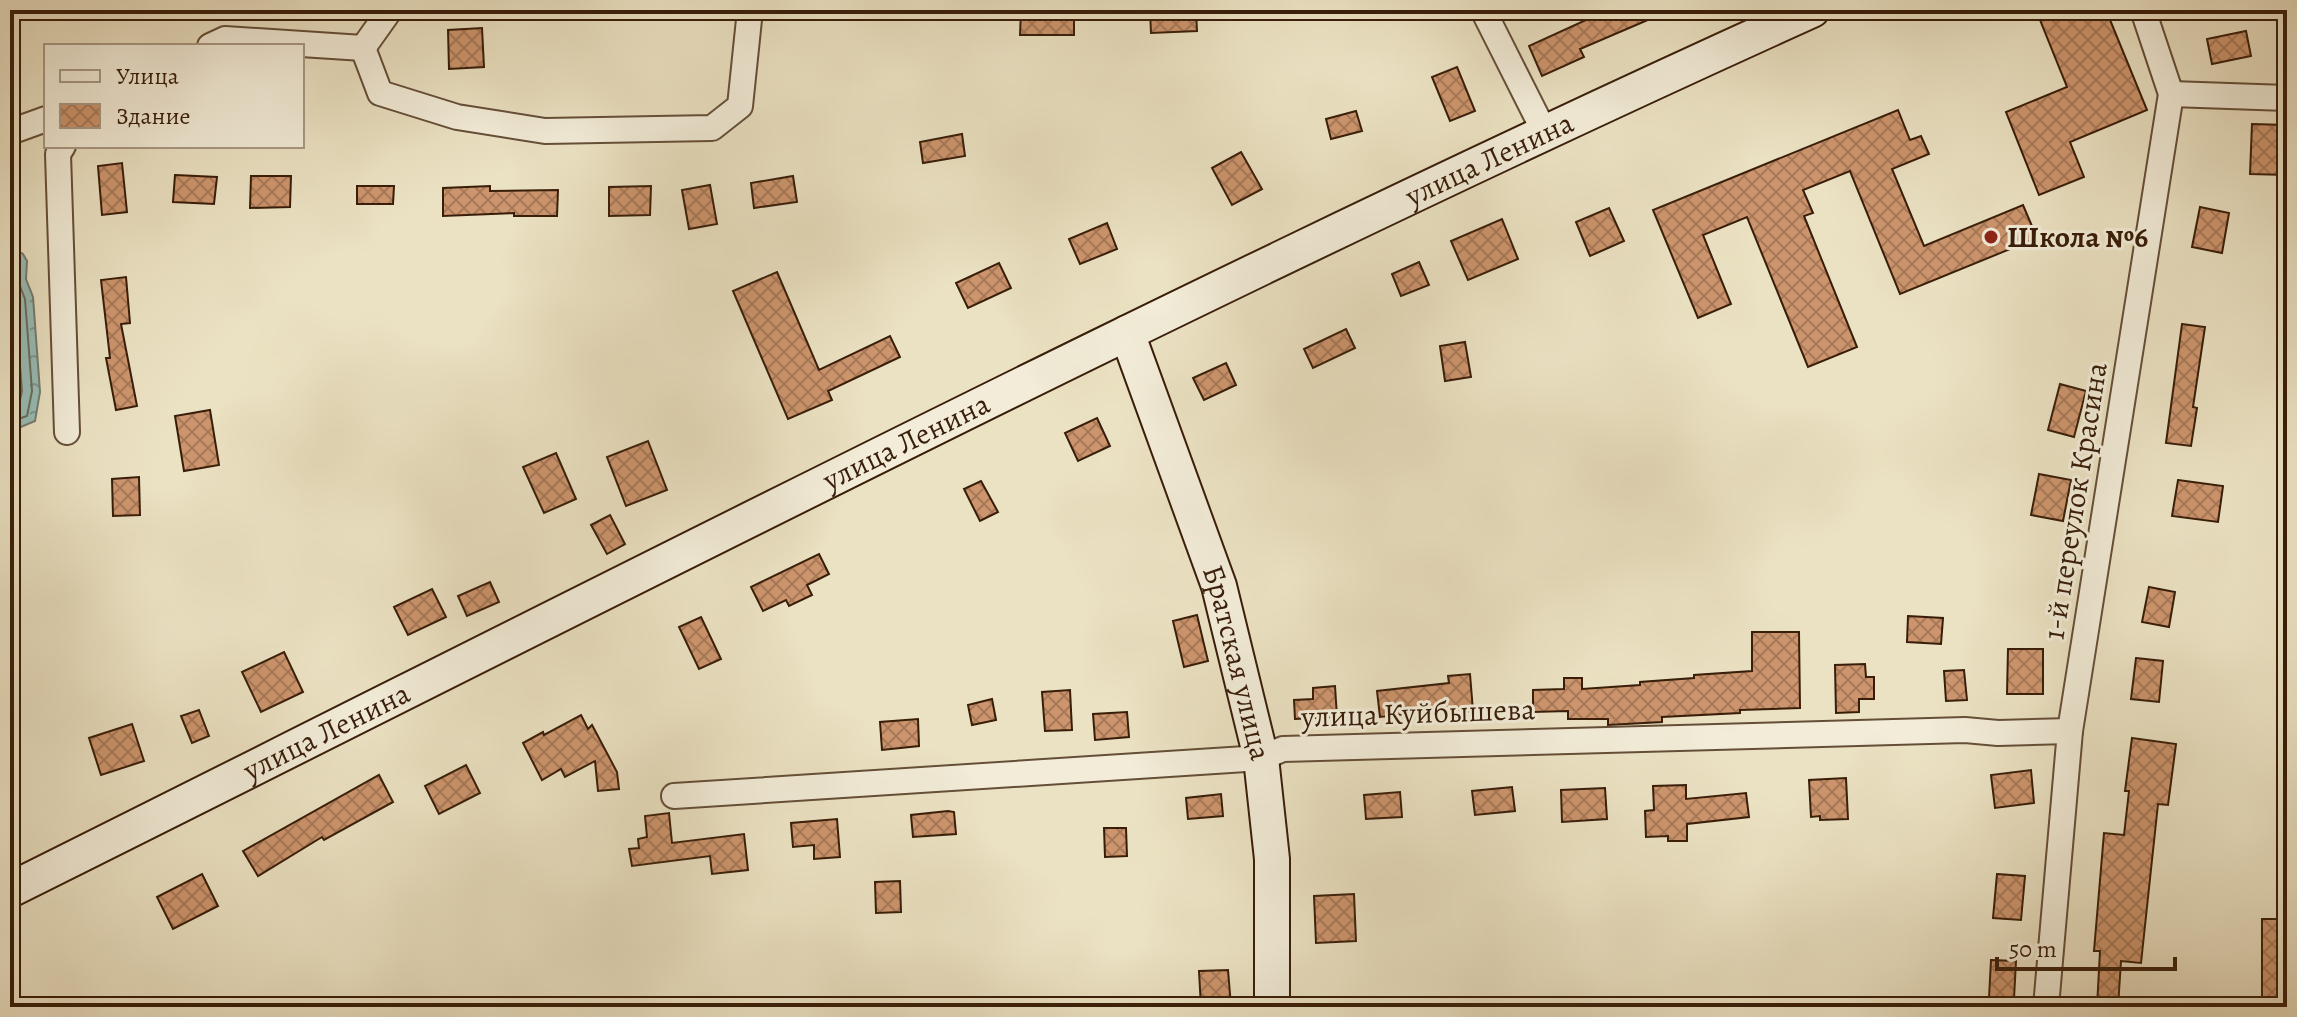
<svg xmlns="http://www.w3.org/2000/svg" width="2297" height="1017" font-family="Alegreya,serif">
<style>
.water{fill:url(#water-ripples);stroke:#727d71;stroke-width:2}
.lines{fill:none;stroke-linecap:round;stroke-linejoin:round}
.shore{stroke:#686d60;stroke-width:2}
.building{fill:url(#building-cross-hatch);stroke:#381d09;stroke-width:2}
.lane-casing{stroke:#654e38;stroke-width:16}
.street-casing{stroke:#654e38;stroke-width:28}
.secondary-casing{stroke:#381d09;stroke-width:38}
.lane{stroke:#f2ecd8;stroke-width:12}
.street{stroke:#f2ecd8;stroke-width:24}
.secondary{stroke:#f2ecd8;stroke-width:34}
.poi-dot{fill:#8f2418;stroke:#f2ecd8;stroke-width:3}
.labels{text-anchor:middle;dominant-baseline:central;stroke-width:6;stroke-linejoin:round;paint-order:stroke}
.street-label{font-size:30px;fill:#381d09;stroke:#f2ecd8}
.poi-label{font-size:30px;font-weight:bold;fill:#381d09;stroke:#f2ecd8;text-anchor:start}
</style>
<defs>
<pattern id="water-ripples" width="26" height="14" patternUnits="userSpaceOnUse" patternTransform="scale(2)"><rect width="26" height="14" fill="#98bdb6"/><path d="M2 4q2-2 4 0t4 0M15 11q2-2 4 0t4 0" fill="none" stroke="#7d9992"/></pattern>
<pattern id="building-cross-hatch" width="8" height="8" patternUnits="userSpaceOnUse" patternTransform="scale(2)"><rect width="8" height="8" fill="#cd956d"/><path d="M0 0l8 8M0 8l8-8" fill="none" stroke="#a77958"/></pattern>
</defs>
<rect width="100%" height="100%" fill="#ebe2c3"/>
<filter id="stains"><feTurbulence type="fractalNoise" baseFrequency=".0025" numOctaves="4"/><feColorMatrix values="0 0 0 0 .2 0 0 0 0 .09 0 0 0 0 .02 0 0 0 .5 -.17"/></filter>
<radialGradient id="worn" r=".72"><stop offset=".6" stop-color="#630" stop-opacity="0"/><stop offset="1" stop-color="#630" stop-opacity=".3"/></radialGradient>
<path class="water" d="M10,246l13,8 4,7 -1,18 7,18 7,95 -5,29 -14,6 -11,-4z"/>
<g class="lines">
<g class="shore">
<path d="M10,256l8,7v18l7,18 7,92 -5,25 -6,2 -11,-2"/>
<path d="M10,289l5,13 7,89 -3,13 -9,2"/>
</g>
</g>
<g class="building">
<path d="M1021,10h53v25h-54z"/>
<path d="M1150,10h46l1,21 -46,2z"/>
<path d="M1595,10h76l-91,39 4,8 -42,19 -13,-30 68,-31z"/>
<path d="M2036,10h70l41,100 -77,32 14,35 -45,18 -33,-83 61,-25z"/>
<path d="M482,28l2,39 -35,2 -1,-39z"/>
<path d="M2246,31l5,25 -39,8 -5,-25z"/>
<path d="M1457,67l18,44 -25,10 -18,-44z"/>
<path d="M1898,110l12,30 11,-4 8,18 -37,15 32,77 99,-41 14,33 -137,56 -50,-123 -47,19 10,23 -9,3 53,131 -49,20 -61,-150 -44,18 28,69 -33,14 -45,-108z"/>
<path d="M1356,111l6,20 -31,8 -5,-20z"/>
<path d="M2252,124l35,1v50l-37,-1z"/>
<path d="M962,134l3,22 -42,7 -3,-21z"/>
<path d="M1241,152l21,37 -30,16 -20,-37z"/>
<path d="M122,163l5,49 -25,3 -4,-49z"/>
<path d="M175,175l42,2 -3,27 -41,-2z"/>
<path d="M251,176h40l-1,31 -40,1z"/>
<path d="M793,176l4,26 -43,6 -3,-25z"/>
<path d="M710,185l7,39 -28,5 -7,-39z"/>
<path d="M357,186h37l-1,18h-36z"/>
<path d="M490,186v5l68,-1 -1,26h-43v-3l-71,3v-28z"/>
<path d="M651,186l-1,29 -41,1v-29z"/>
<path d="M2200,207l29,6 -7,40 -30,-6z"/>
<path d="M1609,208l15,33 -34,15 -14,-34z"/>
<path d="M1502,219l16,40 -50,21 -17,-39z"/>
<path d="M1107,223l10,26 -37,15 -11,-25z"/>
<path d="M1419,262l10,23 -28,11 -9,-22z"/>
<path d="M999,263l12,25 -43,20 -12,-25z"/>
<path d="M777,272l42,98 71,-34 10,21 -72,34 4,9 -44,19 -55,-128z"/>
<path d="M126,277l4,46 -9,1 16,82 -21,4 -10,-52h4l-9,-78z"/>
<path d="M2182,324l23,3 -12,80 4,1 -6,38 -25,-3z"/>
<path d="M1346,329l9,19 -42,20 -9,-19z"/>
<path d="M1465,342l6,35 -26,4 -5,-35z"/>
<path d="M1226,363l10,22 -32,15 -11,-22z"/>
<path d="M2060,384l26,7 -12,46 -26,-7z"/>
<path d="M210,410l9,55 -35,6 -9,-55z"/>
<path d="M1097,418l13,28 -32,15 -13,-28z"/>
<path d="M648,441l19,49 -41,16 -19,-49z"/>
<path d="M556,453l20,46 -32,14 -21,-46z"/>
<path d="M2039,474l32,6 -8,41 -32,-6z"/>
<path d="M139,477l1,38 -27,1 -1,-37z"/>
<path d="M2178,480l45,6 -5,36 -46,-6z"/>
<path d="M981,481l17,31 -18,9 -16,-32z"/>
<path d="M610,515l15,29 -18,10 -16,-29z"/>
<path d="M819,554l10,20 -22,11 5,10 -23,11 -3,-6 -23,11 -12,-24z"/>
<path d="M490,582l9,20 -32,14 -9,-20z"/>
<path d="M2149,587l26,5 -6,35 -27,-5z"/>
<path d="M432,589l14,28 -38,18 -14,-28z"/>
<path d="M1197,615l11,46 -24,6 -11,-46z"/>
<path d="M1908,616l35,2 -2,26 -34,-2z"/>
<path d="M701,617l20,42 -22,10 -20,-42z"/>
<path d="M1752,632h47l1,76 -60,2v3l-78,4v5l-54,3v-6h-40v-8l-35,1v-22l31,-1v-11h18v11l58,-4v-3l54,-4v-3l58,-4z"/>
<path d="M2008,649h35v45h-36z"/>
<path d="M284,652l19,40 -42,20 -19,-40z"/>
<path d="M2136,658l27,3 -4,41 -28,-3z"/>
<path d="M1865,664l1,13h8v22h-15v13l-23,1 -1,-48z"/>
<path d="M1964,670l3,30 -21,1 -2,-30z"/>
<path d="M1470,674l3,37 -21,2 -1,-4 -71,8 -3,-26 72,-8 -1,-7z"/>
<path d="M1335,686l2,31 -42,2 -1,-19 19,-1v-11z"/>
<path d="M1070,690l2,40 -27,1 -3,-39z"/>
<path d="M992,699l4,21 -24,5 -4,-20z"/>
<path d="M199,710l10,26 -17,7 -11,-27z"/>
<path d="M1127,712l2,25 -34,3 -2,-26z"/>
<path d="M581,715l7,14 4,-4 25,47 2,17 -21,2 -3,-30 -30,16 -4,-8 -19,11 -19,-37 20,-11 1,3z"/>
<path d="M918,719l1,27 -37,4 -2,-28z"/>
<path d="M132,724l12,37 -43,14 -12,-37z"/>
<path d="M2132,738l44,6 -8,61 -10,-1 -17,159 -20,-2 -3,46h-21l3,-56h-6l10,-118 20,2 5,-44h-4z"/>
<path d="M466,765l14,28 -41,21 -14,-28z"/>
<path d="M2031,770l3,33 -39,5 -4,-33z"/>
<path d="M379,775l14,27 -69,38 -2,-3 -64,39 -15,-25z"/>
<path d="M1846,778l2,41 -28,1v-4l-9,1 -2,-37z"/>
<path d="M1686,785v14l60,-6 3,24 -62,7v17h-19v-5l-22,1 -1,-26 9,-1 -1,-24z"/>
<path d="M1512,787l3,24 -40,4 -3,-24z"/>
<path d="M1605,788l2,31 -45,3 -1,-32z"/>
<path d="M1400,792l2,25 -36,2 -2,-24z"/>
<path d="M1221,794l2,22 -35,3 -2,-21z"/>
<path d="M948,811l6,1 2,22 -43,3 -2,-22z"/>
<path d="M669,813l3,30 72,-9 4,36 -36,4 -2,-18 -78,10 -3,-17 10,-1 -1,-9 9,-2 -2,-21z"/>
<path d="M837,819l3,38 -26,2v-14l-21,2 -2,-24z"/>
<path d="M1104,828h22l1,28 -22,1z"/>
<path d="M202,874l16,32 -45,23 -16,-32z"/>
<path d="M1997,874l28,2 -4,44 -28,-2z"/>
<path d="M900,881l1,31 -25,1 -1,-31z"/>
<path d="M1354,894l2,47 -40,2 -2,-47z"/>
<path d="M2262,919h25v63l-3,25h-22z"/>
<path d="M1991,960l25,1 -2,38 -25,-1z"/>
<path d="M1228,970l3,36 -30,1 -2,-36z"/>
</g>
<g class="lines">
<defs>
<path id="lane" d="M723,1007h1"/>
<g id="street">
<path d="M1483,10l62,123"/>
<path d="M210,46l15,-7 138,9"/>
<path d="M363,48l17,45 77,24 88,14 167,-3 28,-22 10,-96"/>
<path d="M363,48l27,-38"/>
<path d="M2171,94l116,4"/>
<path d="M10,132l36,-13"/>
<path d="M63,146l-5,8 9,278"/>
<path d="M674,796l587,-38 22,-9 682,-19 33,3 72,-2"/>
<path d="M2046,1007l24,-276 101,-637 -28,-84"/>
</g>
<g id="secondary">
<path id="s1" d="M1127,333l92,253 42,172 11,101v148"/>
<path id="s2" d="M10,890c598,-298 1193,-605 1802,-880"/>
</g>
</defs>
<use href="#lane" class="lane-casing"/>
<use href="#street" class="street-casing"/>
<use href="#secondary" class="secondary-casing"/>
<use href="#lane" class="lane"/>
<use href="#street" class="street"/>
<use href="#secondary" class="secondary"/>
</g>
<circle class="poi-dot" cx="1991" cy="237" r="8"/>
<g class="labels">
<g class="street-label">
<text stroke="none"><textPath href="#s2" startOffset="1650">улица Ленина</textPath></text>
<text stroke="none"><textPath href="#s2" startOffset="1002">улица Ленина</textPath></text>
<text transform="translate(2075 501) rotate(-81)">1-й переулок Красина</text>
<text stroke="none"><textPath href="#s1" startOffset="348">Братская улица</textPath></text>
<text transform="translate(1418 713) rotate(-2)">улица Куйбышева</text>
<text stroke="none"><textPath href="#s2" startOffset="354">улица Ленина</textPath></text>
</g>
<g class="poi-label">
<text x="2007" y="237">Школа №6</text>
</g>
</g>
<rect width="2297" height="1017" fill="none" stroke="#ebe2c3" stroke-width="40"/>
<rect x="12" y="12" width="2273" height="993" fill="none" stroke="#381d09" stroke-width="4"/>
<rect x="20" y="20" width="2257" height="977" fill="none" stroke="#381d09" stroke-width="2"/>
<rect x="44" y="44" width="260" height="104" fill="#f2ecd8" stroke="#a89985" stroke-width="2"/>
<rect x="60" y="70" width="40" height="12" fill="#f2ecd8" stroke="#a89985" stroke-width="2"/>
<text x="116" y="84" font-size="24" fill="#381d09">Улица</text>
<rect x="60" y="104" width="40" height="24" fill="url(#building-cross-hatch)" stroke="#a89985" stroke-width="2"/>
<text x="116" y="124" font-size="24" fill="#381d09">Здание</text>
<path d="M1997 957v12h178v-12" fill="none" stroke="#381d09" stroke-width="4"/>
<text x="2009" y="957" font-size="24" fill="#381d09" stroke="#f2ecd8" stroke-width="6" paint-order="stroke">50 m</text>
<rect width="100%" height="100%" filter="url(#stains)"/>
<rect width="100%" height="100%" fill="url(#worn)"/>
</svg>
